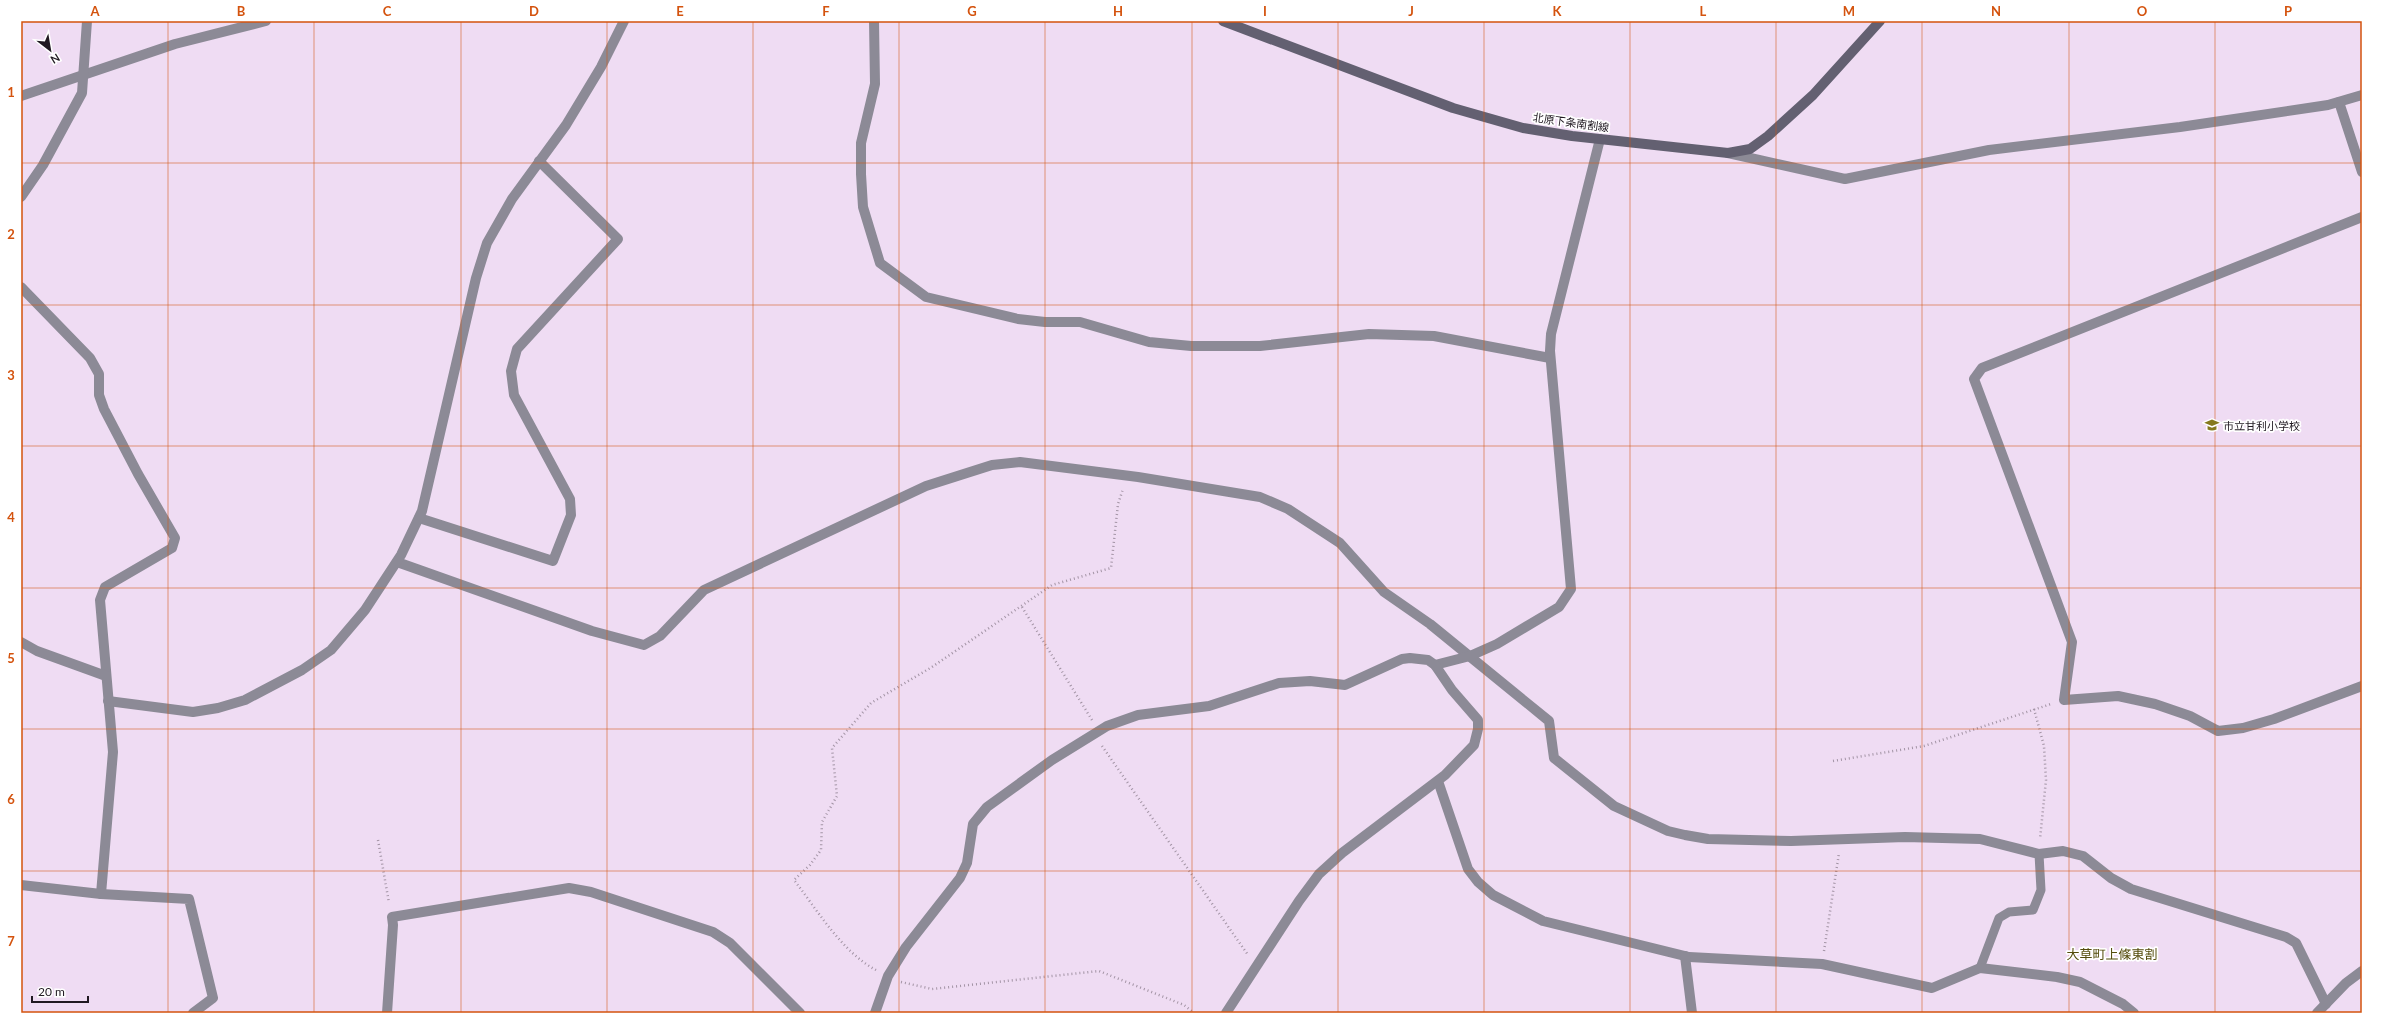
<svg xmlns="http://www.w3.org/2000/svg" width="2383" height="1034" font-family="Lato,'Noto Sans JP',sans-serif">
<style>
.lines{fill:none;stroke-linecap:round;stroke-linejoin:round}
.path{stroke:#a394a5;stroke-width:2.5;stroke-dasharray:1 3;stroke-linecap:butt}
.lane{stroke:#8c8a96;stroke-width:9}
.street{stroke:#8c8a96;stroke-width:10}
.secondary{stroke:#636071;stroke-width:10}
.grid{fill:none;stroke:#d4530e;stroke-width:1;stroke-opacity:0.55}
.labels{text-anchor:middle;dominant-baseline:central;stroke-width:3.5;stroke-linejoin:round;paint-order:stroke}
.street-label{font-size:11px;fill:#201921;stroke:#fff}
.poi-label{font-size:11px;fill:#201921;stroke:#fff;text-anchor:start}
.quarter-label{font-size:13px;fill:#534b0b;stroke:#fff}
.neatline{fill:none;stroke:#d4530e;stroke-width:1.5}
.grid-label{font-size:13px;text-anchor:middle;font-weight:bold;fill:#d4530e}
</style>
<rect width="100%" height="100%" fill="#efdcf3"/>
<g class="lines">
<g class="path">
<path d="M1022,607l70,113"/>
<path d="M2034,709l10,37 2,34 -6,59"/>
<path d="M1102,746l146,209"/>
<path d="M1833,761l91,-15 127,-42"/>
<path d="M378,840l11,63"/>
<path d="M1824,951l15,-98"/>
<path d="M876,970c-34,-18 -58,-59 -82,-90l16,-15 11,-15 1,-28 15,-26 -5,-48 39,-45 61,-36 120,-82 59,-17 7,-64 5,-15"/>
<path d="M901,982l31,7 167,-18 85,34 10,8"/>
</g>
<path class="lane" d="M1980,968l19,-50 10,-6 24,-2 8,-20 -2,-36"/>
<g class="street">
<path d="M874,21l1,63 -14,59v31l2,33 17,56 46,34 92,22 27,3h35l69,20 42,4h69l109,-12 65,2 116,22"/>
<path d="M21,96l154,-52 91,-23"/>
<path d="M2339,102l23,70"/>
<path d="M1728,153l117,26 144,-29 191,-23 148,-22 34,-10"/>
<path d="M21,197l22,-32 39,-72 5,-72"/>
<path d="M2362,217l-380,151 -8,11 98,263 -8,58 54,-4 37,8 35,12 28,15 25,-3 31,-9 88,-33"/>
<path d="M21,287l69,71 9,16v21l5,14 34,65 37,64 -3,10 -67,39 -5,13 13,152 -12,142"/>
<path d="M419,518l134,43 18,-46 -1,-16 -56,-104 -3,-24 6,-22 101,-110 -79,-78"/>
<path d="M397,562l195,69 52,14 16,-9 44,-46 222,-104 66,-21 28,-3 118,15 122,20 28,12 52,34 44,49 46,32 119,97 5,37 60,48 54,25 17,4 23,4 83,2 114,-4 75,2 59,15 24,-3 20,5 28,22 20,11 155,48 10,6 30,61"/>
<path d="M21,642l16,9 69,25"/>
<path d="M1435,665l35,-9 27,-12 62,-37 12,-18 -21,-238 1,-17 49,-195"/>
<path d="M108,701l85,11 25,-4 27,-8 57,-30 29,-20 34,-40 36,-55 21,-44 54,-233 11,-35 25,-44 54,-74 35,-58 23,-46"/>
<path d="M1438,781l30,88 10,13 15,13 50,26 146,36 133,7 110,24 48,-20 77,9 23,5 43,22 11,9"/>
<path d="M21,885l80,9 88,5 24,99 -20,15"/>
<path d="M1685,956l7,57"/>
<path d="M387,1013l6,-88 -1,-8 177,-29 22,4 122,40 17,11 70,70"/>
<path d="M875,1013l13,-37 18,-29 54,-69 7,-15 6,-39 14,-17 65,-47 55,-34 31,-11 71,-9 70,-23 31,-2 35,4 57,-26 8,-1 18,2 7,5 17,25 26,30v9l-4,16 -29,30 -103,78 -23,21 -20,27 -73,112"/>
<path d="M2317,1013l29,-30 16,-12"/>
</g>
<path class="secondary" d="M1223,21l230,87 70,20 49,8 156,17 22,-4 18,-13 45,-41 67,-74"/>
</g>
<path class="grid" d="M168,21v992M314,21v992M461,21v992M607,21v992M753,21v992M899,21v992M1045,21v992M1192,21v992M1338,21v992M1484,21v992M1630,21v992M1776,21v992M1922,21v992M2069,21v992M2215,21v992M21,163h2341M21,305h2341M21,446h2341M21,588h2341M21,729h2341M21,871h2341"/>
<defs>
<symbol id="school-bare" viewBox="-9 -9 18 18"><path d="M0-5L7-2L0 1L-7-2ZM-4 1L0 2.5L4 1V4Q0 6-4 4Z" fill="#85791e" stroke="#fff" stroke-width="2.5" paint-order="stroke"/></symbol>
</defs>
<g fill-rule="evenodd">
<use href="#school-bare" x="2202" y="415" width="20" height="20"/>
</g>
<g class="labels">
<g class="street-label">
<text transform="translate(1571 122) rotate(8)">北原下条南割線</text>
</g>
<g class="poi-label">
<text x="2223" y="425">市立甘利小学校</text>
</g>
<g class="quarter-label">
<text x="2112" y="954">大草町上條東割</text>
</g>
</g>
<rect width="2383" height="1034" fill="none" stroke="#ffffff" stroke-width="44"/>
<g transform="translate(50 50) rotate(149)" stroke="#ffffff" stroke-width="3" paint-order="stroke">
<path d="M0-3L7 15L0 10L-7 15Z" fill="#201921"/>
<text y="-6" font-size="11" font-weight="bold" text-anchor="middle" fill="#201921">N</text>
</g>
<path d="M32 996v6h56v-6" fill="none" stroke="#201921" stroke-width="2"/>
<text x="38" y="996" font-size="12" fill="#201921" stroke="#ffffff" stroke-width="3" paint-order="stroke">20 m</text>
<rect x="22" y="22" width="2339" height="990" class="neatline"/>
<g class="grid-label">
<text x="95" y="16">A</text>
<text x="241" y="16">B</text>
<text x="387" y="16">C</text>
<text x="534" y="16">D</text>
<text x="680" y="16">E</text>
<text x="826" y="16">F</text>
<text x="972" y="16">G</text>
<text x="1118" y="16">H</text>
<text x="1265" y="16">I</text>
<text x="1411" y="16">J</text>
<text x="1557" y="16">K</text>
<text x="1703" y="16">L</text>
<text x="1849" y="16">M</text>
<text x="1996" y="16">N</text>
<text x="2142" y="16">O</text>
<text x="2288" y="16">P</text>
<text x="11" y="97">1</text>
<text x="11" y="239">2</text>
<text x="11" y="380">3</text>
<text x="11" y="522">4</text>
<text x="11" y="663">5</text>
<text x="11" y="804">6</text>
<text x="11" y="946">7</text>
</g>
</svg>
